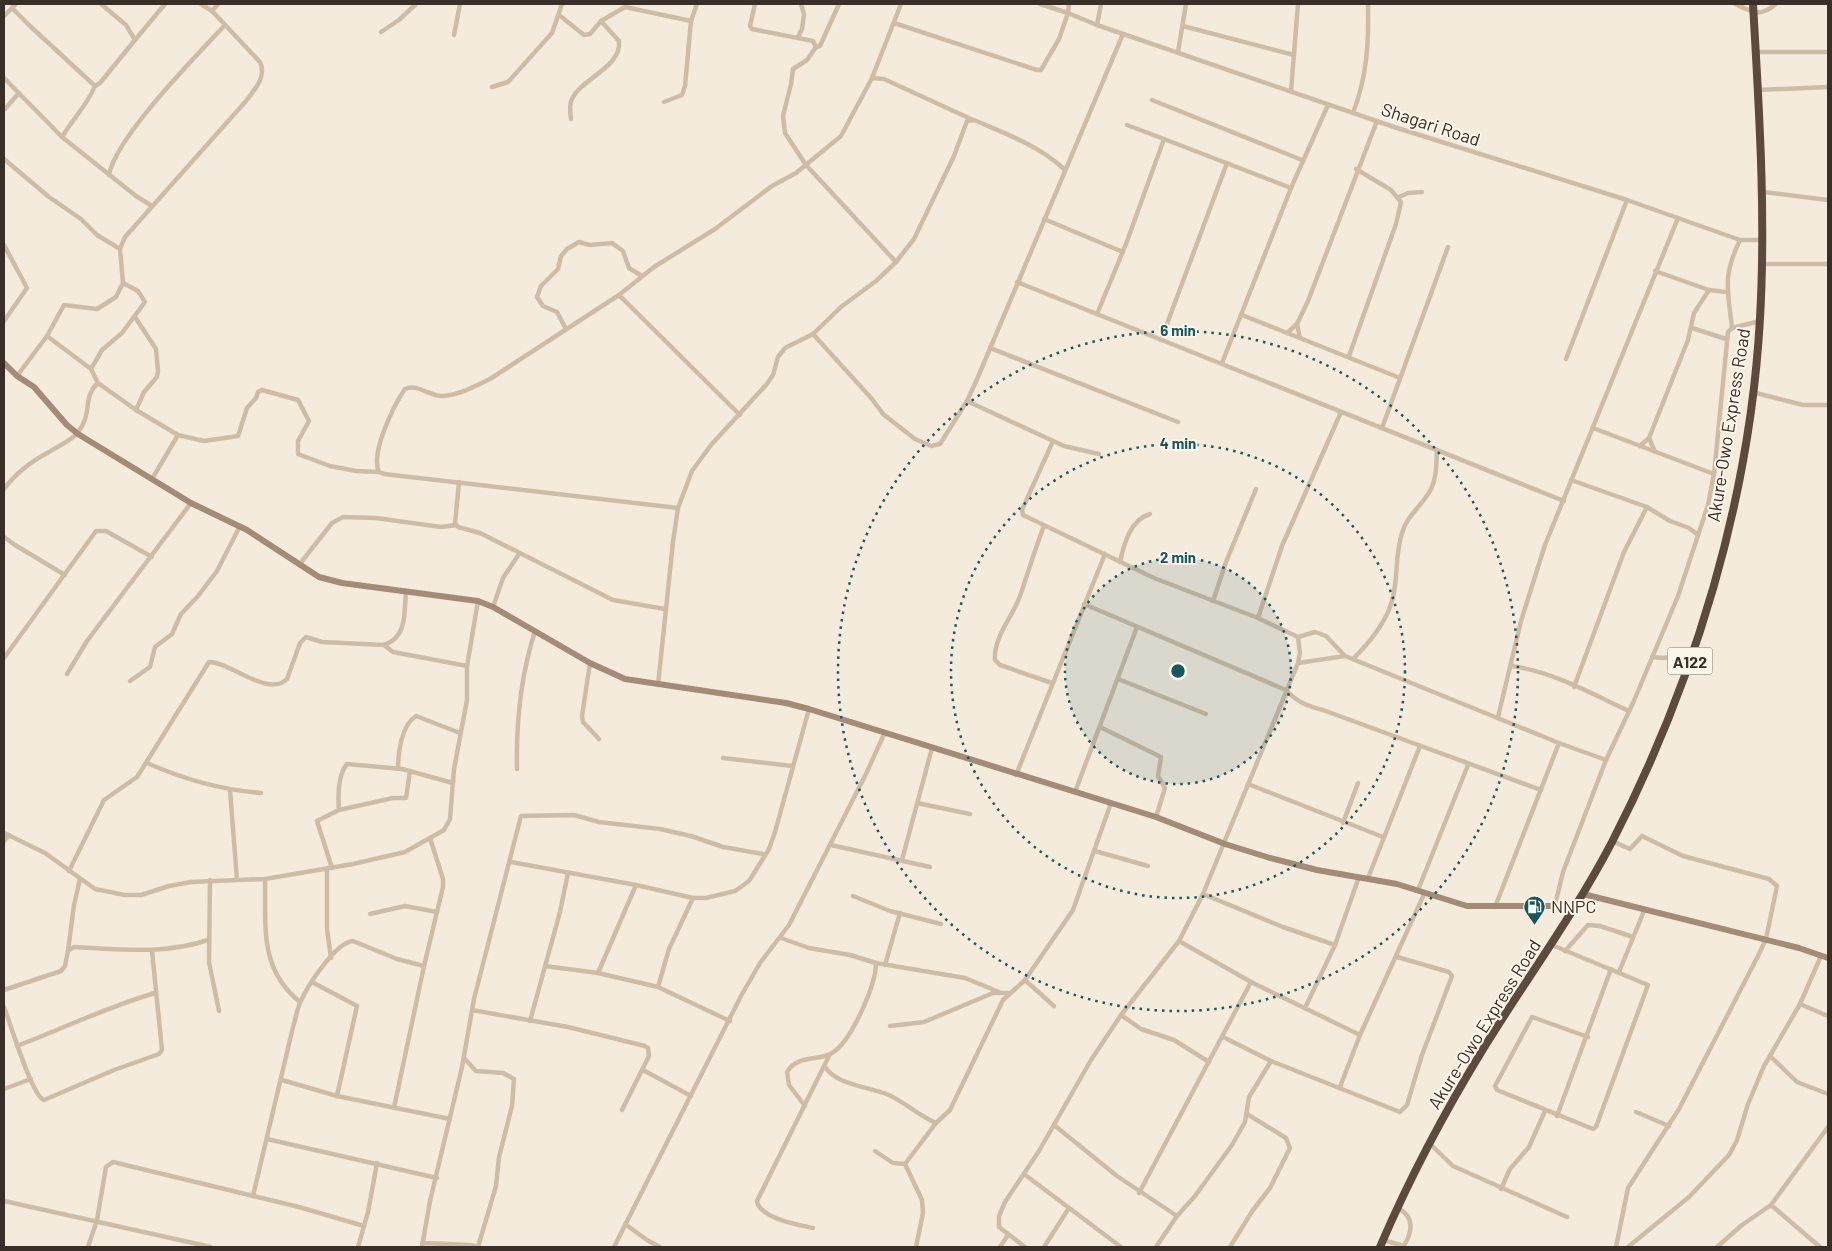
<svg xmlns="http://www.w3.org/2000/svg" width="1832" height="1251" font-family="Barlow,sans-serif">
<style>
.lines{fill:none;stroke-linecap:round;stroke-linejoin:round}
.street{stroke:#cfbca6;stroke-width:4.5}
.secondary{stroke:#a38b77;stroke-width:6}
.highway{stroke:#5c4a3e;stroke-width:8}
.ring{fill:none;stroke:#185661;stroke-width:2.5;stroke-dasharray:2.5 5}
.labels{text-anchor:middle;dominant-baseline:central;stroke-width:4;stroke-linejoin:round;paint-order:stroke}
.shield{fill:#fcf5e9;stroke:#746a62;stroke-width:1}
.shield-label{font-size:16px;font-weight:bold;fill:#3a2f28}
.street-label{font-size:18px;fill:#3a2f28;stroke:#fcf5e9}
.poi-label{font-size:18px;fill:#3a2f28;stroke:#fcf5e9;text-anchor:start}
.centre{fill:#185661;stroke:#fcf5e9;stroke-width:2.5}
.ring-label{font-size:15px;text-anchor:middle;font-weight:bold;fill:#185661;stroke:#fcf5e9;stroke-width:4;stroke-linejoin:round;paint-order:stroke}
</style>
<rect width="100%" height="100%" fill="#f5ebdc"/>
<g class="lines">
<g class="street">
<path d="M101,4l25,21 9,15 30,-36"/>
<path d="M201,4l11,7 6,-7"/>
<path d="M755,4l-5,22 2,3 61,12 3,6"/>
<path d="M839,4l-19,42 -4,1 -9,13 -14,9 -2,15 -8,32 2,17 21,32 90,97"/>
<path d="M1069,4l-1,9 29,12 297,102 233,73 113,40h22"/>
<path d="M1735,4c18,8 24,14 41,0"/>
<path d="M12,8l18,18 65,60 5,-3 35,-43"/>
<path d="M559,15l25,20 6,-1 11,-13"/>
<path d="M4,16l12,-12"/>
<path d="M894,23l143,47h4l18,-31 9,-26 -28,-9"/>
<path d="M1097,25l4,-21"/>
<path d="M1183,26l111,29"/>
<path d="M381,32l18,-12 17,-16"/>
<path d="M454,35l6,-31"/>
<path d="M798,37l4,-8 2,-15 -3,-10"/>
<path d="M1178,52l8,-48"/>
<path d="M1756,52h72"/>
<path d="M4,78l58,59 74,59 16,10"/>
<path d="M872,78l29,-74"/>
<path d="M492,87l16,-5 44,-49 10,-29"/>
<path d="M1758,90l70,-3"/>
<path d="M1291,91l7,-87"/>
<path d="M1152,100l150,60"/>
<path d="M664,102l18,-7 3,-9 6,-65 6,-17"/>
<path d="M4,110l15,-17"/>
<path d="M1353,113c14,-36 16,-71 15,-109"/>
<path d="M571,119c-1,-7 -2,-15 1,-20 9,-20 50,-32 47,-58l-18,-20 24,-14 66,14"/>
<path d="M1127,125l37,14"/>
<path d="M62,137c11,-18 25,-32 33,-51"/>
<path d="M4,159l45,38 32,22 16,16 23,14"/>
<path d="M109,175c6,-37 88,-120 116,-150"/>
<path d="M1763,192l65,8"/>
<path d="M1399,197l9,-4 14,-1"/>
<path d="M1044,219l79,33"/>
<path d="M4,245l23,43 -23,33"/>
<path d="M1762,264h66"/>
<path d="M1017,282l547,219"/>
<path d="M1709,290l17,2"/>
<path d="M619,295l121,120"/>
<path d="M1097,314l29,-70 38,-105 127,49"/>
<path d="M1242,315l158,63"/>
<path d="M135,317l21,32 2,22 -1,6 -13,15 -8,18"/>
<path d="M1297,324l3,14"/>
<path d="M1692,328l34,11"/>
<path d="M1732,328c-4,-38 -10,-51 8,-88"/>
<path d="M566,329l-9,-17 -14,-6 -6,-9 4,-11 17,-17 3,-13 6,-7 12,-7 11,3 22,-2 11,8 6,17 13,8"/>
<path d="M1287,333l10,-9 11,-23 69,-180"/>
<path d="M813,334l59,65 11,15 32,25 16,7 9,-2 27,-43 11,-24 145,-343"/>
<path d="M1161,340l66,-177"/>
<path d="M990,348l188,74"/>
<path d="M1349,356l47,-132 5,-22 -10,-12 -35,-21"/>
<path d="M1566,359l61,-159"/>
<path d="M1222,363l69,-175 37,-83"/>
<path d="M91,369l11,-19 20,-17 23,-31 -7,-11 -15,-8"/>
<path d="M17,376l30,-40 17,-31 33,4 19,-12 7,-14 -3,-34 5,-12 121,-136c8,-11 21,-24 14,-39l-48,-51"/>
<path d="M98,383l38,27 42,25"/>
<path d="M1752,392l51,13h25"/>
<path d="M967,401l97,45 35,8"/>
<path d="M1382,428l66,-181"/>
<path d="M1593,428l121,46"/>
<path d="M1649,438l6,14"/>
<path d="M1053,441l-31,69 1,5 131,63 104,40 40,19"/>
<path d="M1640,446l9,-8 39,-98 6,-27 15,-23 -54,-19"/>
<path d="M379,472c-9,-19 15,-67 26,-83 12,-6 25,8 38,7 16,-1 33,-10 47,-17l129,-84 35,-28 61,-38 57,-43 24,-13 45,-37 31,-58 12,1 87,40"/>
<path d="M152,479l26,-44 26,6 34,-5 9,-28 9,-10 2,-6 4,-2 36,10 11,21 -11,20v13l32,12 26,5 23,1 5,2 294,34"/>
<path d="M1571,480l76,27 23,14 19,7 9,7"/>
<path d="M459,482l-4,41 3,4 22,6 133,67 52,9"/>
<path d="M4,489c11,-15 28,-28 45,-37 9,-6 23,-11 29,-20 15,-18 4,-35 20,-49l-7,-14 -44,-33"/>
<path d="M1044,526c-9,23 -16,47 -24,70 -7,20 -27,42 -25,64l5,5 52,18"/>
<path d="M4,537l11,8 50,30"/>
<path d="M1120,562c4,-18 10,-42 30,-48"/>
<path d="M299,565l33,-42 11,-6 33,1 65,9 15,-2"/>
<path d="M1213,601l13,-39 30,-73"/>
<path d="M1084,604l202,86c11,12 21,16 37,20l218,80"/>
<path d="M493,607l10,-29 16,-24"/>
<path d="M1258,618l24,-72 59,-134"/>
<path d="M1315,632l11,4 19,20 -47,7 2,-10 -2,-16z"/>
<path d="M384,645l9,7 74,14"/>
<path d="M1345,656l214,87 47,17"/>
<path d="M1652,657l11,1 29,-4"/>
<path d="M4,658l92,-127h10l46,26"/>
<path d="M1354,658c16,-16 34,-38 39,-61 5,-21 2,-43 9,-64 5,-18 21,-28 29,-44 6,-12 5,-25 6,-38"/>
<path d="M590,663l-8,53 1,6 16,17"/>
<path d="M1511,666c41,5 81,28 118,45"/>
<path d="M67,674l20,-33 104,-138"/>
<path d="M1118,679l88,35"/>
<path d="M130,681l20,-14 5,-20 17,-13 9,-20 17,-18 19,-25 23,-45"/>
<path d="M658,685l15,-143 5,-34 14,-37 19,-26 55,-60 7,-10 5,-18 7,-9 28,-14 28,-27 35,-26 20,-19 18,-23 40,-83 13,-35 7,-1c32,14 64,25 90,49"/>
<path d="M1574,687l50,-135 23,-45"/>
<path d="M1498,717l23,-96 24,-76 133,-327"/>
<path d="M1100,727l61,30 -3,19 7,12 -9,29"/>
<path d="M723,758l69,8"/>
<path d="M147,763c36,16 76,27 114,30"/>
<path d="M398,769c0,-16 3,-43 18,-53l44,17"/>
<path d="M517,769c-1,-46 4,-94 18,-138"/>
<path d="M1016,775l89,-221"/>
<path d="M1248,784l135,53"/>
<path d="M230,790l7,90"/>
<path d="M1075,792l62,-165"/>
<path d="M917,803l53,11"/>
<path d="M339,810l54,-12h13l4,-27"/>
<path d="M1343,823l15,-40"/>
<path d="M4,833l41,20 50,36 30,6h16l28,-9 22,-4 74,-3 88,-15 52,-12 39,-22 6,-11 4,-50 13,-69v-34l11,-65"/>
<path d="M4,841l5,-6"/>
<path d="M1612,841l18,8 12,-13 41,20 86,23 8,7 -11,53 -8,17 -79,153 -51,79 -12,59"/>
<path d="M831,845l99,22"/>
<path d="M1095,851l53,15"/>
<path d="M902,860l30,-112"/>
<path d="M511,862l125,23 57,13h13l29,-7 14,-10 20,-32 6,-17 34,-123"/>
<path d="M332,868l-15,-47 22,-11c-1,-13 -1,-35 8,-46l55,5 51,14"/>
<path d="M327,869v60l4,29"/>
<path d="M69,871l35,-71 33,-23 72,-115c22,0 59,36 78,17l13,-36 6,-6 16,5 62,3c24,-8 20,-34 22,-54"/>
<path d="M1368,878l52,-132"/>
<path d="M265,879c1,48 -6,90 35,123"/>
<path d="M210,880l-1,82 10,49"/>
<path d="M1418,890l50,-125"/>
<path d="M1203,894l80,33 52,18"/>
<path d="M853,896l37,15 51,13"/>
<path d="M693,898l-24,51 -11,38 72,34"/>
<path d="M1555,905l8,-33 43,-112 27,-57 45,-107 30,-91 6,-31 14,-142 4,-4 28,-7"/>
<path d="M1495,907l64,-164"/>
<path d="M370,914l35,-8 32,6"/>
<path d="M781,938l28,10 41,7 26,8 89,15 34,14"/>
<path d="M1179,941l72,41 109,53"/>
<path d="M1552,945l96,40 -52,142 -3,2 -96,-39 -2,-4 37,-69 56,20"/>
<path d="M68,951l6,-46 6,-26"/>
<path d="M1565,951l23,-26 12,1 33,11"/>
<path d="M885,965l15,-52"/>
<path d="M545,966l53,7 60,14"/>
<path d="M1619,972l25,-61"/>
<path d="M598,973l38,-88"/>
<path d="M1025,980l29,26"/>
<path d="M312,982l45,24 -20,90"/>
<path d="M4,990l57,-19 4,-5 3,-15 6,-4c45,2 90,8 134,-7"/>
<path d="M1800,1004l28,12"/>
<path d="M4,1007c6,15 28,90 40,93l70,-30 45,-16 3,-4 -10,-99"/>
<path d="M1305,1008l30,-63 24,-68"/>
<path d="M472,1010l96,17 77,19 3,2 1,8 -27,54"/>
<path d="M1121,1015l20,14 33,11 35,22"/>
<path d="M530,1021l30,-109 8,-39"/>
<path d="M890,1026l34,-4 69,-29h15"/>
<path d="M1223,1037l48,24 129,51 7,-7 15,-50 30,-79 -3,-4 -52,-15"/>
<path d="M17,1046c47,-18 90,-39 138,-53"/>
<path d="M1770,1056l27,26 31,12"/>
<path d="M464,1058l12,13 27,2 11,6 -2,27 -13,51 -3,29 -18,61"/>
<path d="M825,1067c13,19 43,19 64,28 17,8 30,21 47,28"/>
<path d="M643,1070l48,26"/>
<path d="M282,1080l55,16 113,23"/>
<path d="M1340,1087l20,-52 65,-143"/>
<path d="M4,1089l27,-10"/>
<path d="M805,1106l-16,-21 -2,-13c11,-18 30,-10 45,-19 19,-11 44,-68 44,-90"/>
<path d="M394,1108l30,-142 19,-79v-8l-13,-41"/>
<path d="M1636,1112l33,14"/>
<path d="M1557,1116l54,-147"/>
<path d="M1054,1125l63,51 60,40"/>
<path d="M267,1139l170,39"/>
<path d="M1429,1143l24,23 114,51"/>
<path d="M875,1151l18,12 12,1"/>
<path d="M1024,1174l97,73"/>
<path d="M1501,1189l9,-20 19,-22 16,-36"/>
<path d="M1139,1193l112,-211"/>
<path d="M253,1196l40,-169c3,-9 4,-19 8,-26 7,-16 35,-59 52,-60l44,18 27,7"/>
<path d="M4,1201l207,46"/>
<path d="M1771,1205l49,42"/>
<path d="M1397,1208c18,8 16,24 6,39"/>
<path d="M625,1224l22,16 13,7"/>
<path d="M813,1228c-14,-3 -54,-10 -56,-27l73,-147"/>
<path d="M1383,1240l21,6"/>
<path d="M422,1243l49,2 7,2"/>
<path d="M88,1247l9,-27 9,-53 7,-5 186,45 65,19"/>
<path d="M358,1247l10,-35 9,-49"/>
<path d="M422,1247l8,-46 32,-134 12,-68 47,-183 53,-1 25,7 61,7 31,7 32,11 40,7"/>
<path d="M614,1247l127,-251 19,-33 29,-38 77,-151 19,-42"/>
<path d="M916,1247l7,-34 -1,-13 -17,-36 31,-41 14,-13 53,-110 22,-20 48,-70 38,-107"/>
<path d="M1000,1247l8,-12"/>
<path d="M1025,1247l-26,-20v-11l6,-14 34,-51 52,-91 30,-45 58,-74 24,-47 95,-231"/>
<path d="M1044,1247l25,-39"/>
<path d="M1156,1247l21,-31 18,-20 37,-51 13,-23 4,-25 22,-36"/>
<path d="M1230,1247l23,-37 17,-22 20,-40 -4,-10 -39,-24"/>
<path d="M1628,1247l61,-50 40,-42 8,-15 11,-36 16,-38 36,-62 21,-48"/>
<path d="M1717,1247l25,-22 29,-20 57,-78"/>
</g>
<g class="secondary">
<path d="M4,363l13,13 17,11 33,38 11,9 113,69 56,27 72,47 23,6 136,18 15,6 97,56 35,16 161,24 23,6 347,108 69,27 45,14 47,12 80,14 70,22h109"/>
<path d="M1583,894l216,54 29,10"/>
</g>
<path class="highway" d="M1380,1247c30,-70 65,-136 105,-201 42,-68 90,-133 127,-204 83,-161 138,-343 148,-524 6,-105 -1,-209 -7,-314"/>
</g>
<circle cx="1178" cy="671" r="113" fill="#185661" fill-opacity=".12"/>
<g class="ring">
<circle cx="1178" cy="671" r="113"/>
<circle cx="1178" cy="671" r="227"/>
<circle cx="1178" cy="671" r="340"/>
</g>
<defs>
<symbol id="fuel-pin" viewBox="-11 -11 22 30"><path d="M0 17L-7.5 6A9.5 9.5 0 1 1 7.5 6Z" fill="#185661" stroke="#fcf5e9"/><path d="M-5.5-6h7V0h2V4h1.3V-2.5L3-4.5l.8-.8L6-3V5H2.5V1h-1V6h-7ZM-4.2-4.7v3.2H.2V-4.7Z" fill="#fff"/></symbol>
</defs>
<g fill-rule="evenodd">
<use href="#fuel-pin" x="1522" y="894" width="25" height="34"/>
</g>
<g class="labels">
<rect class="shield" x="1667.5" y="647.5" width="45" height="27" rx="4"/>
<g class="shield-label">
<text x="1690" y="661">A122</text>
</g>
<g class="street-label">
<text transform="translate(1431 124) rotate(18)">Shagari Road</text>
<text transform="translate(1728 425) rotate(-81)">Akure-Owo Express Road</text>
<text transform="translate(1484 1024) rotate(-58)">Akure-Owo Express Road</text>
</g>
<g class="poi-label">
<text x="1551" y="906">NNPC</text>
</g>
</g>
<circle cx="1178" cy="671" r="8" class="centre"/>
<g class="ring-label">
<text x="1178" y="336">6 min</text>
<text x="1178" y="449">4 min</text>
<text x="1178" y="563">2 min</text>
</g>
<rect width="1832" height="1251" fill="none" stroke="#3a2f28" stroke-width="10"/>
</svg>
